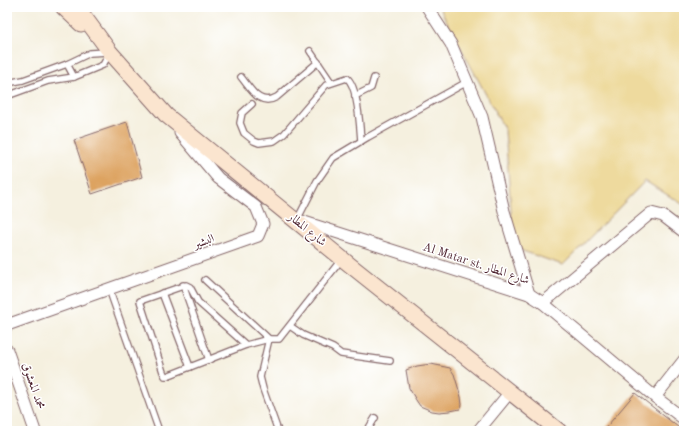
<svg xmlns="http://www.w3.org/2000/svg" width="691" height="438" font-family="'Old Standard TT',Amiri,serif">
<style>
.sand{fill:#eeda9e;stroke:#9c7c64}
.building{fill:#dda361}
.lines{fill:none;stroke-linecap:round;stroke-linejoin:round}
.service-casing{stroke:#86686a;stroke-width:8}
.minor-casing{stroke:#86686a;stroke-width:13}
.secondary-casing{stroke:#86686a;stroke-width:17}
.service{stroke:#fff;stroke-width:5.5}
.minor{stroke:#fff;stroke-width:11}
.secondary{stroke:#fbe5cf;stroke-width:15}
.labels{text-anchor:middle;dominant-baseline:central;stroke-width:3;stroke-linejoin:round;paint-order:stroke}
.street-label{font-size:12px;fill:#4a1f2b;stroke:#fff}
</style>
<rect width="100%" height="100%" fill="#fff"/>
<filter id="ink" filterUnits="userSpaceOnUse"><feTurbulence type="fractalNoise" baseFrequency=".025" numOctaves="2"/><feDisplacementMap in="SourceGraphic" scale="8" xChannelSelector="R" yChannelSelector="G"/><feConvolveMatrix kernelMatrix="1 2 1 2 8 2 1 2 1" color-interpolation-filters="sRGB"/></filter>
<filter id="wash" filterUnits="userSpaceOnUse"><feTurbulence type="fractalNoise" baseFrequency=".012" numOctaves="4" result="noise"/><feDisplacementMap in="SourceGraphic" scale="16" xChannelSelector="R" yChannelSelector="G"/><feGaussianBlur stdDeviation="0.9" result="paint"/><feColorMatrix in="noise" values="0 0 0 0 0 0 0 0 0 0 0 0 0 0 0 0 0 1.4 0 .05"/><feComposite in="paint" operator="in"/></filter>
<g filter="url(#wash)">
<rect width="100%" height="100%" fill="#f5f0df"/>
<path class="sand" d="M439,7h245v198l-39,-24 -82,84 -49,-17 -9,-118z"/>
<g id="blocks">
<g class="building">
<path d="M127,122l15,55 -50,17 -18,-54z"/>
<path d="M431,364l19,4 4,6 7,23 1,8 -2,4 -10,2 -11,1 -7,-1 -12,-5 -4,-6 -7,-12 -3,-18 11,-4z"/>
<path d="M635,393l48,38h-80z"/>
</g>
</g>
</g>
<g filter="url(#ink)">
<use href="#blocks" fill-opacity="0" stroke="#86686a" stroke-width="1"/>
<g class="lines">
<defs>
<g id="service">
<path d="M310,51l21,31"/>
<path d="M67,64l7,13"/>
<path d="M7,68l1,3"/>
<path d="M241,77c10,12 18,30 36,20l41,-35"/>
<path d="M7,83l16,-3 44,-16 23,-11 18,-1"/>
<path d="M7,96l41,-15 26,-4 29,-12 6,-11"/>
<path d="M355,96l16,-8 3,-10"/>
<path d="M252,104l-10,9 -2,10 4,10 10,8 5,2 15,-2 10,-7 42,-49 21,-7c11,9 13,49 14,63"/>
<path d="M297,220l20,-39 16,-23 35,-21 99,-55"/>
<path d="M205,280l64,59 -9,38 3,12 15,42"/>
<path d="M183,285l26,75"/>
<path d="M109,289l50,142"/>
<path d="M162,293l28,74"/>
<path d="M290,326l13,9 30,13 8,6 49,7"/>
<path d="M246,345l-48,-43 -8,-15 -4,-2 -46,16 23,71 2,4h2l79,-31 23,-6h10l62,-79"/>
<path d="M367,431l8,-13"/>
</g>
<g id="minor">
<path d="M427,7l24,37 31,73 22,94 25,83"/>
<path d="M298,220l231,74 14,9 112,94 29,22"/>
<path d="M543,303l108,-90 12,3 21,16"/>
<path d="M7,325l251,-89 5,-12 -7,-17 -38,-29 -38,-45"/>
<path d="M7,350l28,81"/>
<path d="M655,397l29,-37"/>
<path d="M478,431l32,-39"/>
</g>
<g id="secondary">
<path d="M63,7l18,17"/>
<path d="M77,7l33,45 56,63 184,150 209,166"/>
</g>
</defs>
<use href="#service" class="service-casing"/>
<use href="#minor" class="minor-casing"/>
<use href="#secondary" class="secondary-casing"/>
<use href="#service" class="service"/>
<use href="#minor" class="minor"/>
<use href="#secondary" class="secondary"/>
</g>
</g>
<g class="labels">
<g class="street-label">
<text transform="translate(307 230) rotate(39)">شارع المطار</text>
<text transform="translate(204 242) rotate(-20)">البشير</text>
<text transform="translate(476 264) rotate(18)">Al Matar st. شارع المطار</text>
<text transform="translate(33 386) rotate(71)">محمد المعشوق</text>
</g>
</g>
<rect width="691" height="438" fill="none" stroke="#fff" stroke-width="24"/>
</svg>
